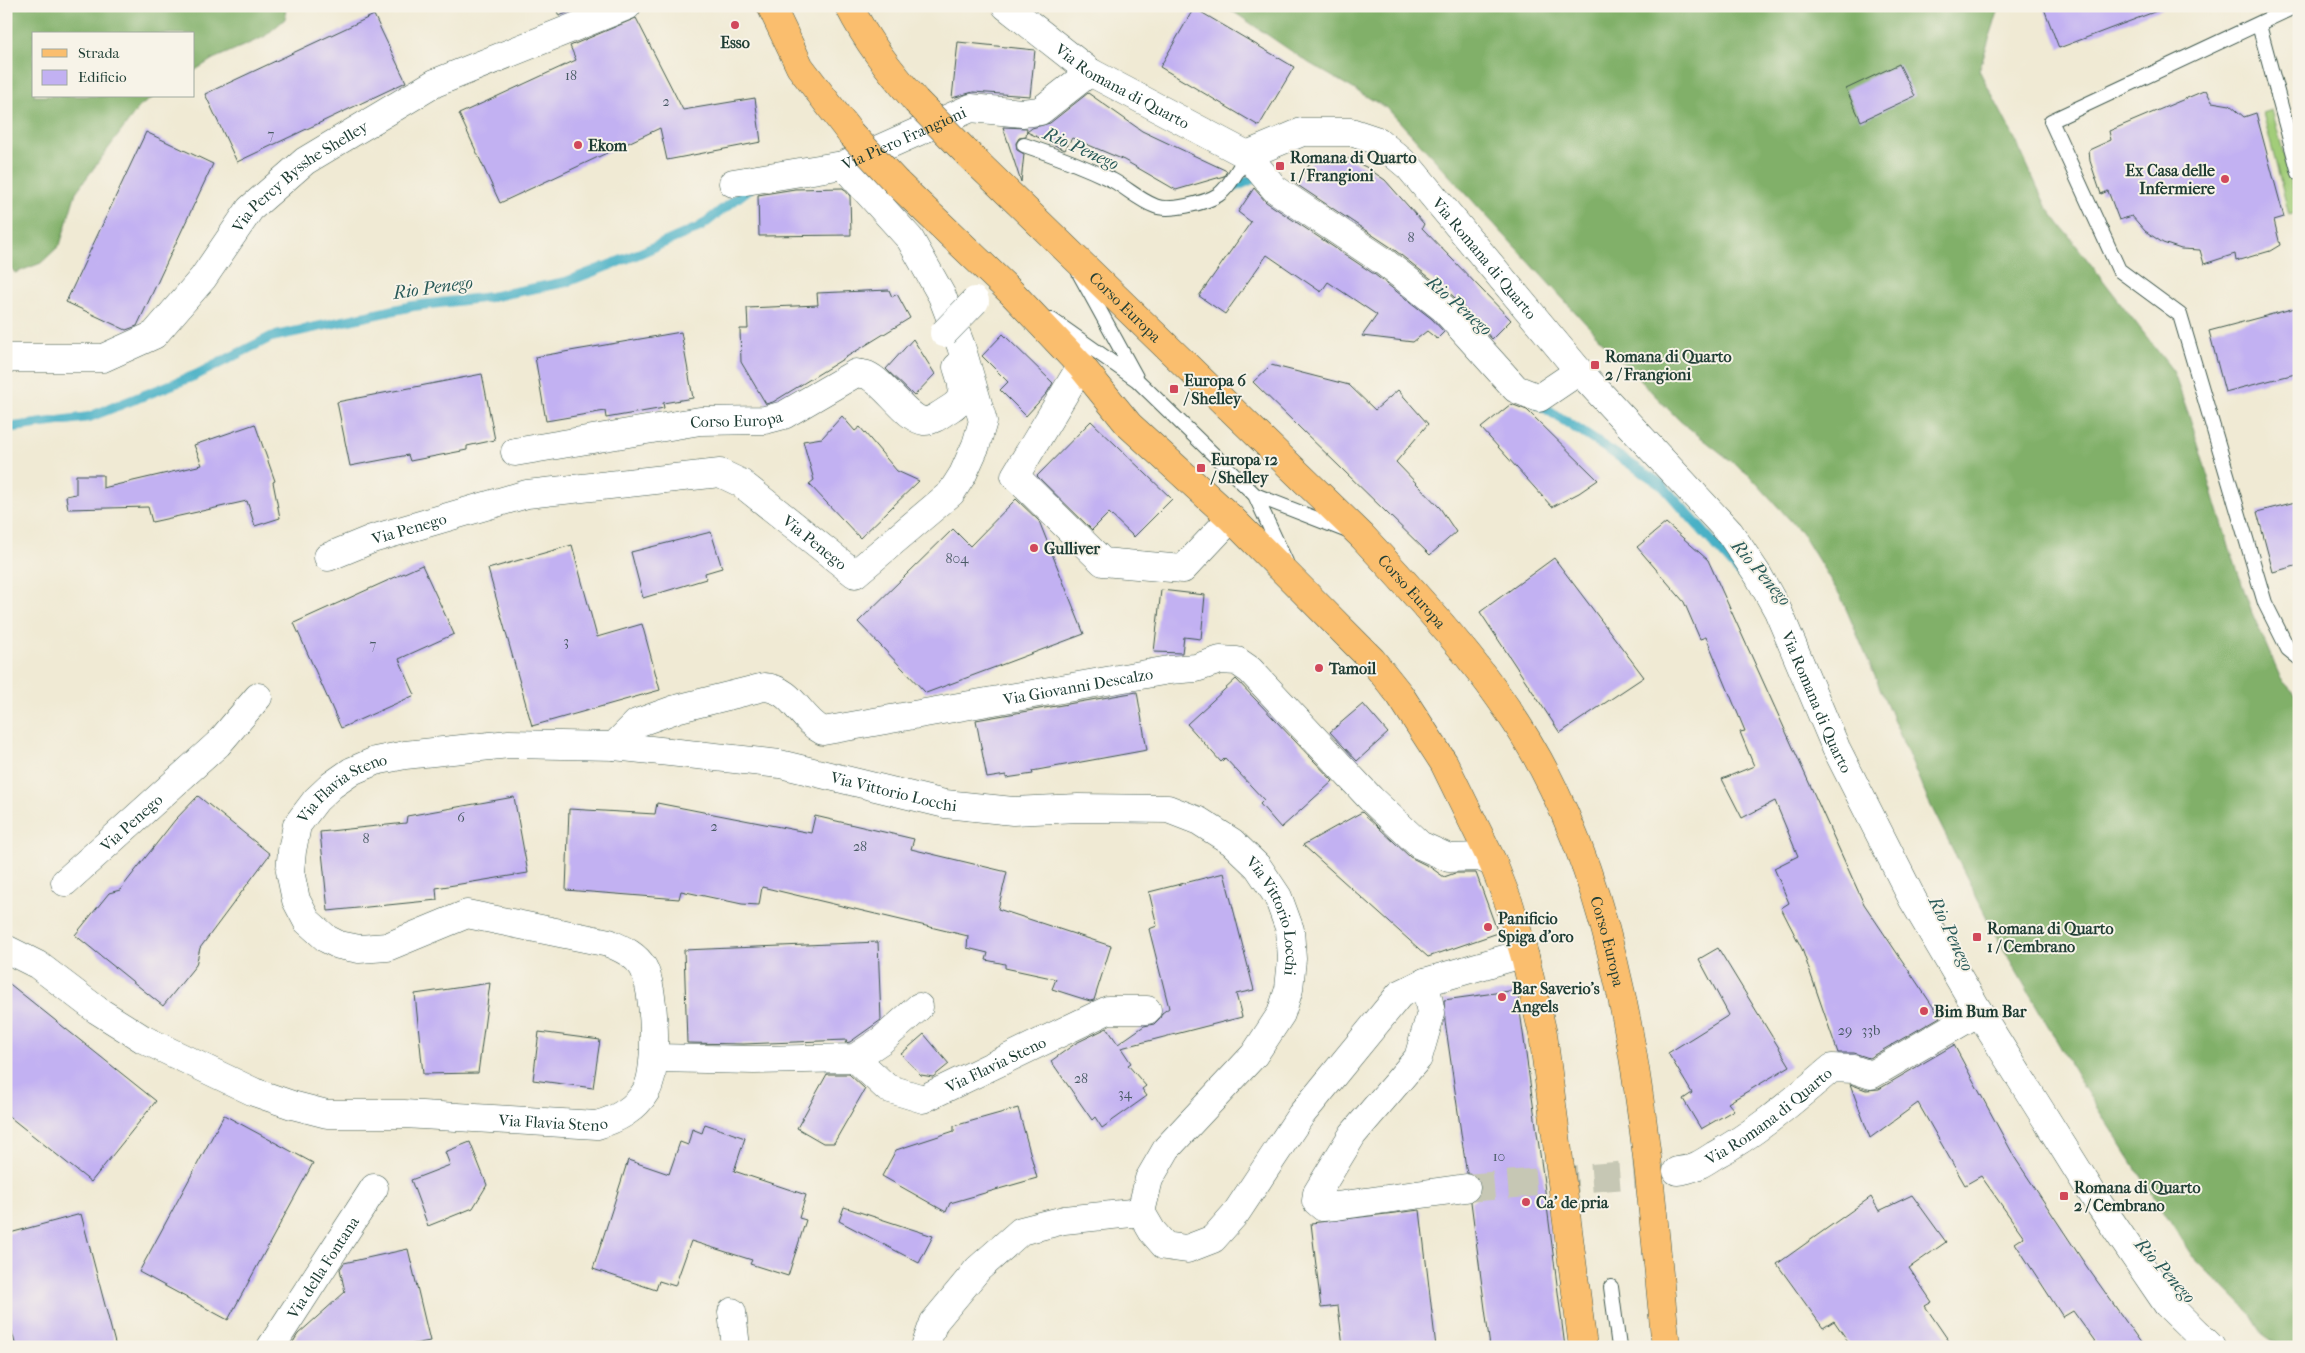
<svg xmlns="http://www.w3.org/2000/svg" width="2305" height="1353" font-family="'IM FELL French Canon',serif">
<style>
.green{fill:#a2cd79;stroke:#608556}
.forest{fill:#81b069;stroke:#50764e}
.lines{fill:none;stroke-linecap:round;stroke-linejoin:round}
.stream{stroke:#48b1c6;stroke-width:10}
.building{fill:#c2b1f2}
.street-tunnel{stroke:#c6c7b4;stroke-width:28;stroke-dasharray:28 14;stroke-linecap:butt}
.lane-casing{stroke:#3e574c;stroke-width:16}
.street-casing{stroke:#3e574c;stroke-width:29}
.primary-casing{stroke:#3e574c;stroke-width:29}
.lane{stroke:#fff;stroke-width:14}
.street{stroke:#fff;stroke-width:28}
.primary{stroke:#fabe6e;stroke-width:28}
.street-bridge-casing{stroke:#3e574c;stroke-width:29;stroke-linecap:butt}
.primary-bridge-casing{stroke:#3e574c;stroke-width:29;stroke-linecap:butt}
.street-bridge{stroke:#fff;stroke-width:28}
.primary-bridge{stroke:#fabe6e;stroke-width:28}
.poi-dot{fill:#d1495b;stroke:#f7f3e8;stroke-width:2}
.labels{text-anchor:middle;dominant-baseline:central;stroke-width:4;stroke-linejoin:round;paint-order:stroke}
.number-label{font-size:14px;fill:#485a64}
.poi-label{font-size:16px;font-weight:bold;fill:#1f3d34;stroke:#f7f3e8;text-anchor:start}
.street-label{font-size:16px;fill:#1f3d34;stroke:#f7f3e8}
.water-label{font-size:18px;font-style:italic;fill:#295a58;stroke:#f7f3e8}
</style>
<rect width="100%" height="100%" fill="#f7f3e8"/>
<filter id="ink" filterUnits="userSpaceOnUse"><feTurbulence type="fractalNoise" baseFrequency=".02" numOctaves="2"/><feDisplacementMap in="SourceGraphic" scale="10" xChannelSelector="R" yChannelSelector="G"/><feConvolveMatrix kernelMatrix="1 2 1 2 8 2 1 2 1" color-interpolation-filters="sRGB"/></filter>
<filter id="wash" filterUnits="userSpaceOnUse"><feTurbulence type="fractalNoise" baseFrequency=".0096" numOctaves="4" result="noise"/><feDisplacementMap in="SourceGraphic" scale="20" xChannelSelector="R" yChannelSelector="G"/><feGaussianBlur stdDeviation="1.12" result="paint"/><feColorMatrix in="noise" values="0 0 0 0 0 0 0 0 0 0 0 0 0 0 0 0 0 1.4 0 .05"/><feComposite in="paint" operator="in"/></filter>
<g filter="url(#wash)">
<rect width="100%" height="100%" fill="#f0ead4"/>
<path class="green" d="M2272,110l27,102 -10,3 -26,-102z"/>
<g class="forest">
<path d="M6,6h280l-1,13 -21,18 -51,22 -19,12v-37h-160v62h121l-15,10 -64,86 -16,53 -19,18 -26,10 -9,-11z"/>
<path d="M1225,6h775l-21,64 37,71 30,65 127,165 17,47 38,125 24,70 29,66 18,19v649l-19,-1 -16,-11 -12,-19 -60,-60 -109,-170 -87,-150 -69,-138 -86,-201 -40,-65 -52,-57 -69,-54 -79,-81 -213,-231 -79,-46z"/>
</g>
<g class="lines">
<g class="stream">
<path d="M1223,192l35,-15 4,2"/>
<path d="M1536,402l125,82 87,98"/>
<path d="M6,428l83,-11 107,-42 75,-38 142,-31 77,-9 76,-15 72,-28 62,-27 50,-39"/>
</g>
</g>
<g id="blocks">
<g class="building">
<path d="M555,6h29l-25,10z"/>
<path d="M2043,6h119v3l-103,39z"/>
<path d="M1194,8l100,59 -35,59 -99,-59z"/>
<path d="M374,15l32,67 -169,80 -32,-68z"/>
<path d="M636,18l47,92 72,-12 6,44 -94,18 -7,-32 -160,75 -41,-89 117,-54 -6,-14z"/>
<path d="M958,42l77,8 -5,46 -57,-4 -21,6z"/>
<path d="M1899,64l16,32 -54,25 -15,-32z"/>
<path d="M2206,90l6,12 18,3 14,12 12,-4 28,104 -10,3 6,25 -10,6 -34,10 -1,-7 -31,10 -4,-14 -19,-1 -18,-6 -18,-12 -13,-15 -13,4 -11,-29 -7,3 -11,-33 -1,-11 22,-10 -2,-9z"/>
<path d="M1088,93l54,38 85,40 -3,5 -48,14 -52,-30 -52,-22 -7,12 -38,-18 5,-4 18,-5z"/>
<path d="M1003,127l24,1 -1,9 -7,1 -3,5 1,7 7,4 -3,28z"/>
<path d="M146,132l67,32 -76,162 -11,4 -60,-28z"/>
<path d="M1342,156l24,11 19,13 39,44 -2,4 89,92 -19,19 -39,-43 -61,-48 -96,-64 18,-26z"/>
<path d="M843,188l7,8 1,39 -92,1 -1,-41 37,-6z"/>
<path d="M1254,188l12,14 108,72 58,45 12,13 -7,7 -10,-8 -14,11 -51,-6 15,-21 -49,-33 -7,10 -54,-37 -42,59 -26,-18 52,-74 -13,-10z"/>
<path d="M889,290l3,7 5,-3 13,24 -137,84 -7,2 -25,-42 -1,-33h8l-1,-21 71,-3 -1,-12z"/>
<path d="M2299,307v66l-74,19 -16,-61z"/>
<path d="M681,332l12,66 -30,5 1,5 -58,10 -1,-7 -59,10 -11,-64z"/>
<path d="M1003,334l50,49 -6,10 -21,23 -26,-26 8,-8 -26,-26z"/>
<path d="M913,339l22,35 -21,22 -28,-27z"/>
<path d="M1271,365l78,20 26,25 23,-20 30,34 -32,38 44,46 16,24 -26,23 -177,-173z"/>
<path d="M482,374l13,66 -28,6v4l-57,11 -2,-6 -58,11 -13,-64z"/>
<path d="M1511,404l16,6 71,70 -19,13 -27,14 -71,-79z"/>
<path d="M842,416l13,15 5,-4 37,44 22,10 -59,57 -51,-54 5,-4 -11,-39 19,-3z"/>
<path d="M1091,421l81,78 -38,38 -25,-24 -17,17 -55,-54z"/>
<path d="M255,424l20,57 -2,1 7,36 -25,8 -8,-25 -95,21 -4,-15 -80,2 -2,-13 10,-2v-19h27v13l99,-23 -8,-20z"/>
<path d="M1016,499l23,22 45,113 -158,59 -68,-71 95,-93 17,17z"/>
<path d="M2299,501v64l-26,7 -16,-60z"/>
<path d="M1666,523l42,37 156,344 76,113 -71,41 -15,-5h-16l-36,-104 -21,-41 8,-5 -15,-35 24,-12 -23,-55 -33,17 -20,-39 32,-13 -14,-34 5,-1 -39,-94 -6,2 -16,-37 -47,-55z"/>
<path d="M711,532l11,36 -17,5 1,6 -63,19 -12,-46z"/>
<path d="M572,545l25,92 45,-13 18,66 -128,36 -44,-157z"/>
<path d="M1554,558l90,119 -84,56 -80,-121z"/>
<path d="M422,565l32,69 -55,25 16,36 -74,33 -47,-105z"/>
<path d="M1161,590l44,5 -4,44 -17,-2 -2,16 -28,-1z"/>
<path d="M1236,679l97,102 -52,47 -21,-24 4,-4 -39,-42 -4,4 -34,-38z"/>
<path d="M1137,692l10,58 -115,21 1,3 -27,4v-3l-19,3 -11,-58z"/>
<path d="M1363,704l25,29 -31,28 -27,-29z"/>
<path d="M198,796l72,58 -70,94 -4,17 -33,41 -88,-71 34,-42 11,-3 55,-70z"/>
<path d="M514,797l14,76 -92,15 1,12 -109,11 -8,-79 86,-9 1,-7z"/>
<path d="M657,803l154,30 4,-17 99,23 -3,10 96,23 -9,37 113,37 -17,54 -4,1 -38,-12 4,-10 -51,-11v-4l-19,-4 2,-7 -21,-5 1,-12 -206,-49 -3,18 -17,-1 -61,-13 -2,8 -113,-9 3,-81 86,5z"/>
<path d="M1362,812l48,45 20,10 14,10 11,-4h21l22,60 -70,24 -125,-112z"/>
<path d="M1224,873l30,117 -18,4 6,23 -121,31 10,15 -3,2 18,21 -4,3 5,7 -45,32 -7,-11 -3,3 -41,-59 25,-18 31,-15 11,16 26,-18 10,-2 6,-6 2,-5 7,-5 -20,-79 8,-3 -8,-34z"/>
<path d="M878,942l3,78 -31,22 -5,1 2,-3 -104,4 -56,-1 -3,-93z"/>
<path d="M1718,948l72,118 -62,37 6,7 -33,19 -18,-30 9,-6 -24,-40 61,-38 -30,-56z"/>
<path d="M6,981l150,120 -65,81 -85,-68z"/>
<path d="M490,983l-12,90 -55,1 -8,-80z"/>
<path d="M1517,990l26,185 22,172h-75l-19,-145 9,-8 1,-9 -3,-7 -11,-5 -1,-5 -21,-147 -1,-21z"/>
<path d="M539,1032l61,8 -7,48 -60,-8z"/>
<path d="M924,1034l25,30 -16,13 -12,-2 -20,-21z"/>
<path d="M1954,1045l61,113 72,109 57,80h-45l-26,-36 -10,6 -48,-74 9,-6 -43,-61 -16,9 -47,-82 -48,35 -20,-54 16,6 13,-1z"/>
<path d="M827,1074h22l16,15 -31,54h-11l-26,-15z"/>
<path d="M1018,1108l19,70 -87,25 -4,9 -64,-36 14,-26 58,-19v-5z"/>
<path d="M224,1115l89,48 -85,157 -89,-48z"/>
<path d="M705,1124l40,14 -11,33 72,24 -7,23 7,2 -18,56 -38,-12 2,-4 -61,-19 -16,45 -16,-5 -3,9 -63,-21 35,-109 41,14 11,-32 8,3 4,-16 10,4z"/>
<path d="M470,1142l17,43 -14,23 -45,18 -17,-46 39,-15 -5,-13z"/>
<path d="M1912,1195l34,47 -37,26 23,34 -7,4 28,41h-101l-18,-26 -11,7 -46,-64 94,-67 8,14z"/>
<path d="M844,1207l89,29 -14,27 -80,-42z"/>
<path d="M1420,1210l16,137h-93l-5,-41 -17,2 -10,-85z"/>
<path d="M81,1214l35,133h-100l-10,-38v-75z"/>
<path d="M408,1249l22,92 -32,6h-108l8,-13 47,-42 -5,-23 4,-6z"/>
</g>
</g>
</g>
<g filter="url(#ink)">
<use href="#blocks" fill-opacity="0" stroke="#3e574c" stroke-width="1"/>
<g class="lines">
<path class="street-tunnel" d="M1466,1188l211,-17"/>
<defs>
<g id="lane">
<path d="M2296,6l-245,115 68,149 61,45 85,288 23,46 11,9"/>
<path d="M2259,25l40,148"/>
<path d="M1024,145c30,10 59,21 88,35 15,8 27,20 43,26 13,6 51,-3 63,-11 12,-8 21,-28 29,-40"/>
<path d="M1079,273l57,104"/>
<path d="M1052,320l85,60 118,115 31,67"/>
<path d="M1255,495l90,35"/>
<path d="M1611,1287l8,60"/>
</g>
<g id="street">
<path id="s1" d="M1006,6l84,66 157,83 28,34 108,72 60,47 73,81 23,9 40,-27"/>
<path id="s2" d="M1247,155l55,-23h49l27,9 31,26 170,204 151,162 28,42 20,36 58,137 77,152 66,112 118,189 70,103 44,43"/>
<path id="s3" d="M733,183l110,-18 128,-57 51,5 18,-2 50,-39"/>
<path id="s4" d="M6,358h97l51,-23 49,-57 47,-69 55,-48 130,-78 192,-77"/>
<path d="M1081,366l-66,110 88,86 80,7 48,-51"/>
<path id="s5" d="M515,452l185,-31 65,-1 19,-5 72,-42c3,1 8,1 11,2 18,8 40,44 57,46 8,1 20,-9 27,-13 17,-10 11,-26 6,-41"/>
<path id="s6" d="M328,557l44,-18 155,-45 193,-21 21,10 114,91 96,-81 12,-19 13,-29 7,-24 -22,-75 -19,-50 -32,-57 -67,-74"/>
<path id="s7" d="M614,746l23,-23 39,-14 88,-22c30,2 35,32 59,44l346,-61 27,-2 24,-8 17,1 13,9 121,129 49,46 29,13 31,-1 13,6"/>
<path id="s8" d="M65,882l153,-138 40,-47"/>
<path id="s9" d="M6,949l32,16 59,45 46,29 111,53 38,13 35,9h77l193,11c20,-6 38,-15 49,-34 13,-21 9,-103 -3,-124 -8,-13 -21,-18 -34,-24l-142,-29 -80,33 -28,2 -20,-4 -12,-6 -20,-18 -11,-21 -6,-29 2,-20 5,-26 19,-25 16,-15 20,-14 23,-10 30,-6 104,-11 105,2 166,18 165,40 68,7 65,-3 90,1 31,12 33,21 26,25 20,30 12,33 2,29 -3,30 -8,25 -27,41 -87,93 -18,31 -8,33 11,19 13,15 22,3 26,-10 23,-26 65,-98 99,-121 25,-12 90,-26 10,1"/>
<path d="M1425,982l6,31 -13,45 -65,76 -36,59 -1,8 7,6 13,-1 130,-18"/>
<path d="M655,1058l99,2 101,-2 27,-18 37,-33"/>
<path id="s10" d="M855,1058l32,30 36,11 185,-89h39"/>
<path id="s11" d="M1677,1171c15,-1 26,-8 38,-16 43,-23 80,-56 117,-87l21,1 18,6 108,-63"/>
<path d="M732,1312l4,35"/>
<path id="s12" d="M271,1347l103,-159"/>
<path d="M925,1347l9,-25 44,-53 43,-38 43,-11 77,-8"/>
</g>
<g id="primary">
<path d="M771,6l29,61 51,67"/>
<path d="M849,6c18,36 41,65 67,95"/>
<path id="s13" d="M969,155l393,381c72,78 145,156 191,252 84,174 94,370 113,559"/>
<path d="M897,183l115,110 69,73 48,59 102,93 141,142 28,35 44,68 49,100 17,43 15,51 18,77 40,313"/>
</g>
</defs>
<use href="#lane" class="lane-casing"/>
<use href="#street" class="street-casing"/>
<use href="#primary" class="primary-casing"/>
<use href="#lane" class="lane"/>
<use href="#street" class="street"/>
<use href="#primary" class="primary"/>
<defs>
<path id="street-bridge" d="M944,333l31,-32"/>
<g id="primary-bridge">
<path d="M916,101l53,54"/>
<path d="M851,134l46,49"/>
</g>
</defs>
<use href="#street-bridge" class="street-bridge-casing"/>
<use href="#primary-bridge" class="primary-bridge-casing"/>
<use href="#street-bridge" class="street-bridge"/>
<use href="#primary-bridge" class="primary-bridge"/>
</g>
</g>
<g class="poi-dot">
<circle cx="735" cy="25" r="5"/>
<circle cx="578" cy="145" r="5"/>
<rect x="1275" y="161" width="10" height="10" rx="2.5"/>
<circle cx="2225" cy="179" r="5"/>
<rect x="1590" y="360" width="10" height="10" rx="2.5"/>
<rect x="1169" y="384" width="10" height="10" rx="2.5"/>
<rect x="1196" y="463" width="10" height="10" rx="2.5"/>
<circle cx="1034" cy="548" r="5"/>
<circle cx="1319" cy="668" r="5"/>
<circle cx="1488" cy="927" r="5"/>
<rect x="1972" y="932" width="10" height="10" rx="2.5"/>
<circle cx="1502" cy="997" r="5"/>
<circle cx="1924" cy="1011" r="5"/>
<rect x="2059" y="1191" width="10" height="10" rx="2.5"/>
<circle cx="1526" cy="1202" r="5"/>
</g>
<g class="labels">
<g class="number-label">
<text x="571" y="75">18</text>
<text x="666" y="101">2</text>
<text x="271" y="134">7</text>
<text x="1411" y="237">8</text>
<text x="957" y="558">804</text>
<text x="566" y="641">3</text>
<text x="373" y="644">7</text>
<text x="461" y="817">6</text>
<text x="714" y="826">2</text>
<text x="366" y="838">8</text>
<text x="860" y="846">28</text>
<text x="1845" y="1030">29</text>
<text x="1871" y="1030">33b</text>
<text x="1081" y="1078">28</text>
<text x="1125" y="1093">34</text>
<text x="1499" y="1156">10</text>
</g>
<g class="poi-label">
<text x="735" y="42" text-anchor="middle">Esso</text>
<text x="588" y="145">Ekom</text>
<text x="1290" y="157">Romana di Quarto<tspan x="1290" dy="18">1 / Frangioni</tspan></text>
<text x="2215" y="170" text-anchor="end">Ex Casa delle<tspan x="2215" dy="18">Infermiere</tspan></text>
<text x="1605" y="356">Romana di Quarto<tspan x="1605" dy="18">2 / Frangioni</tspan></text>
<text x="1184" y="380">Europa 6<tspan x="1184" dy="18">/ Shelley</tspan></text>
<text x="1211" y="459">Europa 12<tspan x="1211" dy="18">/ Shelley</tspan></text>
<text x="1044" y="548">Gulliver</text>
<text x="1329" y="668">Tamoil</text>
<text x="1498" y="918">Panificio<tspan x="1498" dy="18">Spiga d'oro</tspan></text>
<text x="1987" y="928">Romana di Quarto<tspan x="1987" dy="18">1 / Cembrano</tspan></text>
<text x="1512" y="988">Bar Saverio's<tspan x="1512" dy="18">Angels</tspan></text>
<text x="1934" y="1011">Bim Bum Bar</text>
<text x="2074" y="1187">Romana di Quarto<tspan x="2074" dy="18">2 / Cembrano</tspan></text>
<text x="1536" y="1202">Ca' de pria</text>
</g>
<g class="street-label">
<text stroke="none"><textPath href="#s1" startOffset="142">Via Romana di Quarto</textPath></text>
<text stroke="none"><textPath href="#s3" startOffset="178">Via Piero Frangioni</textPath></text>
<text stroke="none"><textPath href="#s4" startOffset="371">Via Percy Bysshe Shelley</textPath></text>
<text stroke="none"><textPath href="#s2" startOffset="296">Via Romana di Quarto</textPath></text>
<text stroke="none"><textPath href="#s13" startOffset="218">Corso Europa</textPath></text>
<text stroke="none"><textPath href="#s5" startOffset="224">Corso Europa</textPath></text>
<text stroke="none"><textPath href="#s6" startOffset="86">Via Penego</textPath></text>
<text stroke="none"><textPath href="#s6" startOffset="521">Via Penego</textPath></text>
<text stroke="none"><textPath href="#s13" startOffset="622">Corso Europa</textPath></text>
<text stroke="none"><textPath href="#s7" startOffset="499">Via Giovanni Descalzo</textPath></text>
<text stroke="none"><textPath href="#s2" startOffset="855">Via Romana di Quarto</textPath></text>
<text stroke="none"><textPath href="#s9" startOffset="1911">Via Vittorio Locchi</textPath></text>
<text stroke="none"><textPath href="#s9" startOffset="1344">Via Flavia Steno</textPath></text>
<text stroke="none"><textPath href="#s8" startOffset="89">Via Penego</textPath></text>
<text stroke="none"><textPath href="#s9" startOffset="2348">Via Vittorio Locchi</textPath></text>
<text stroke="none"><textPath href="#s13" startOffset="1028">Corso Europa</textPath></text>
<text stroke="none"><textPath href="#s10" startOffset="162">Via Flavia Steno</textPath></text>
<text stroke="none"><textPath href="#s11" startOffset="108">Via Romana di Quarto</textPath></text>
<text stroke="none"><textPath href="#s9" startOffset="590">Via Flavia Steno</textPath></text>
<text stroke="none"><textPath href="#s12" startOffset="95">Via della Fontana</textPath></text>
</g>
<g class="water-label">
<text transform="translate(1081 149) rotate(24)">Rio Penego</text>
<text transform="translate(433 288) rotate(-8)">Rio Penego</text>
<text transform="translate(1459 306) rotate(41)">Rio Penego</text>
<text transform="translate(1761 573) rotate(49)">Rio Penego</text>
<text transform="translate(1951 934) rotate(64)">Rio Penego</text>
<text transform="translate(2165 1271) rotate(48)">Rio Penego</text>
</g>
</g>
<rect width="2305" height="1353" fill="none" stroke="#f7f3e8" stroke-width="25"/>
<rect x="32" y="32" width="162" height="65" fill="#f7f3e8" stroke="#a1aaa0"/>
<rect x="42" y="49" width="25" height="8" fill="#fabe6e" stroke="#a1aaa0"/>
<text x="78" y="58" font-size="15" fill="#1f3d34">Strada</text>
<rect x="42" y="70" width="25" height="15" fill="#c2b1f2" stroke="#a1aaa0"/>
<text x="78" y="82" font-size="15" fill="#1f3d34">Edificio</text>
</svg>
